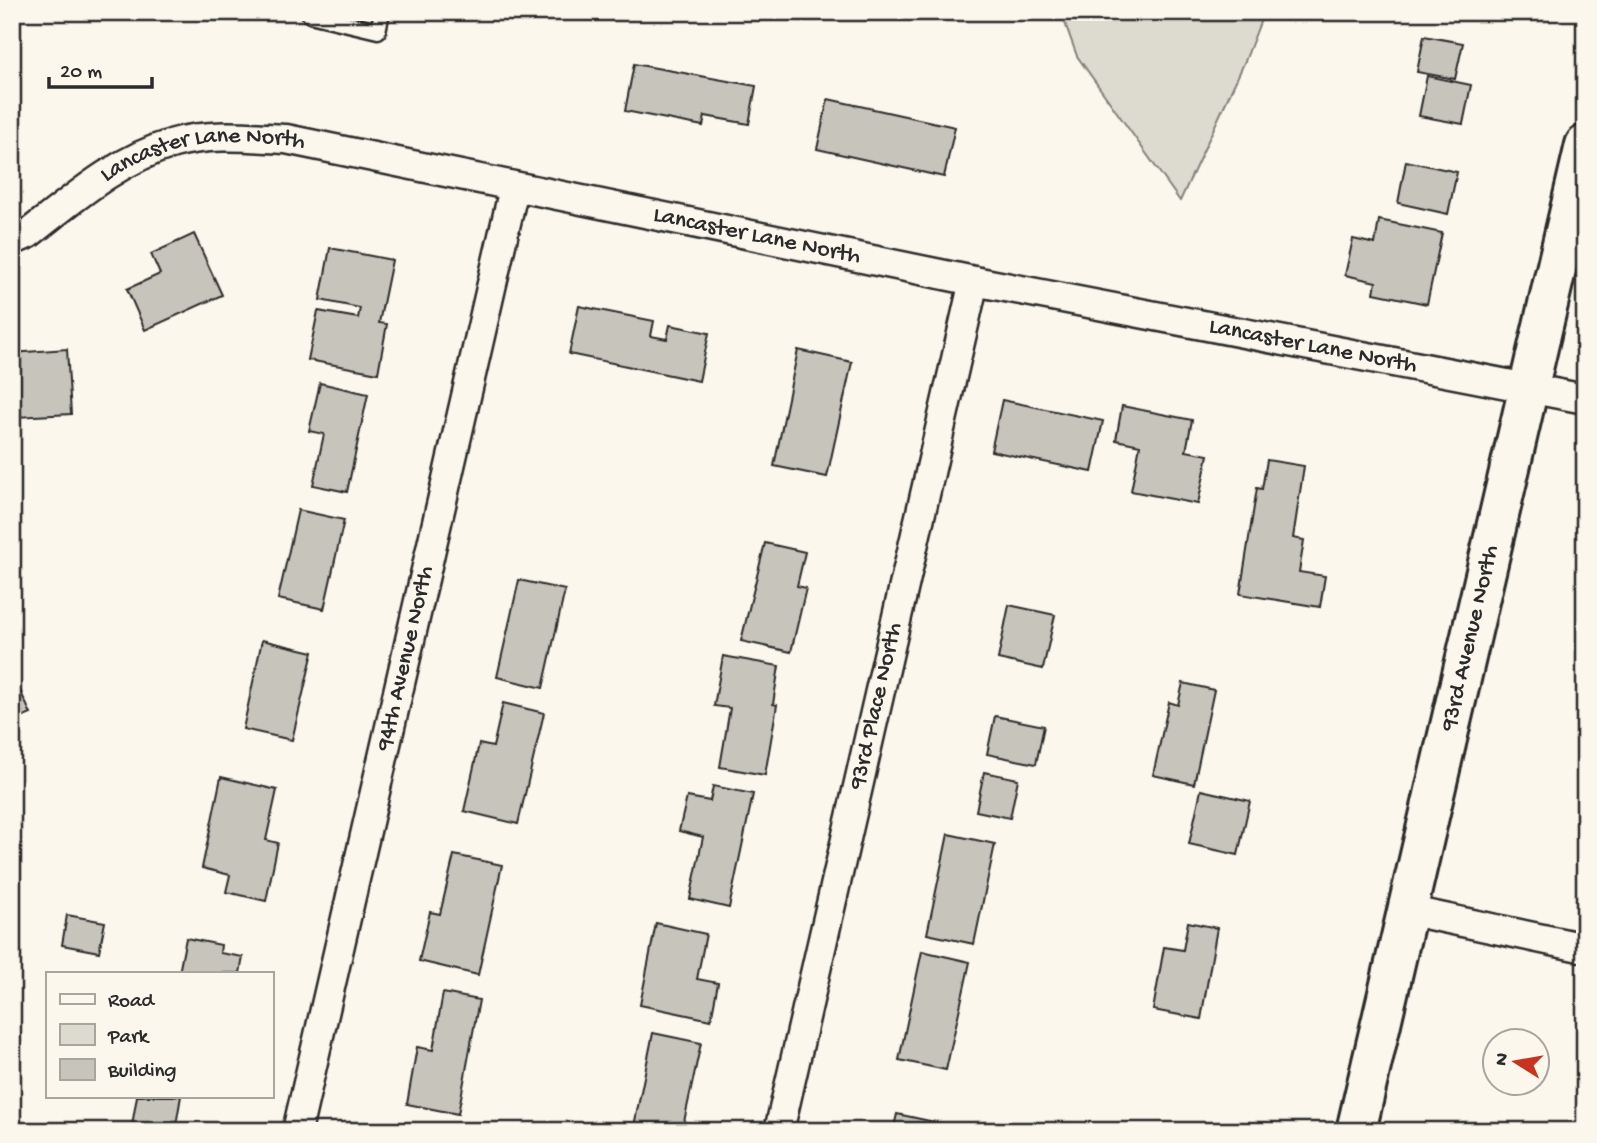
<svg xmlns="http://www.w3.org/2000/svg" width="1597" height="1143" font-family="'Gochi Hand',sans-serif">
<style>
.green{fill:#dddad0;stroke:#84827e;stroke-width:2}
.building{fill:#c7c4bc;stroke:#2b2b2b;stroke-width:2}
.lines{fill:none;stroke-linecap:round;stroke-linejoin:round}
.lane-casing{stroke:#2b2b2b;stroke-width:19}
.street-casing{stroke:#2b2b2b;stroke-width:33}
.secondary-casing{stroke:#2b2b2b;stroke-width:44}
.lane{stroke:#fbf7ec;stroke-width:14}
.street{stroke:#fbf7ec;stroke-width:28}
.secondary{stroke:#fbf7ec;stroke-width:38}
.labels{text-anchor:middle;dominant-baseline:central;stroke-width:7;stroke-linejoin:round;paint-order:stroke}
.street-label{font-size:24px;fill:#2b2b2b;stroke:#fbf7ec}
</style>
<rect width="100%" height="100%" fill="#fbf7ec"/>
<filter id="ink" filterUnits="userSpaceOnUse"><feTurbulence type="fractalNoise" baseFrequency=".0143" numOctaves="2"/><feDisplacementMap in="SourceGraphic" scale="14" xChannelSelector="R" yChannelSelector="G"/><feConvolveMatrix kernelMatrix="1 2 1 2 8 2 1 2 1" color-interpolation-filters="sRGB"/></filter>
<g filter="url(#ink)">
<path class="green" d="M1061,12h203l-19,49 -65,140 -103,-145z"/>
<g class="building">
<path d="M1443,12h44l-1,8z"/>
<path d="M1424,36l39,7 -8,36 -38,-7z"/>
<path d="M634,64l122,22 -7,38 -44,-8 -2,10 -78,-15z"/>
<path d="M1427,76l44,9 -8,39 -44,-8z"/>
<path d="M828,99l127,28 -11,50 -127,-28z"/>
<path d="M1406,161l51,11 -9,42 -50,-11z"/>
<path d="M1379,220l63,13 -15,71 -53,-11 2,-11 -31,-7 8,-36 22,5z"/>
<path d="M194,234l28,61 -77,35 -18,-41 33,-15 -9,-20z"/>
<path d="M330,248l62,12 -13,63 8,1 -9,49 -70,-13 10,-49 40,7 2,-10 -40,-8z"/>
<path d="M579,306l75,15 -3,15 16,3 3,-14 39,8 -10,48 -130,-27z"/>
<path d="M67,349l4,65 -55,3 -2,-32h-2v-32z"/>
<path d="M798,350l54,12 -25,115 -53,-11z"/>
<path d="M320,383l48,11 -21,98 -34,-7 11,-51 -15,-3z"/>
<path d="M1002,400l101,21 -11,51 -101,-21z"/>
<path d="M1122,406l70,14 -6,31 22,4 -10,49 -67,-13 9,-46 -24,-5z"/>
<path d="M1267,460l37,6 -11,72 11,2 -5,32 26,4 -5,31 -80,-13 17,-106 5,1z"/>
<path d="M298,510l46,10 -20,89 -46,-10z"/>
<path d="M765,543l40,9 -8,34 9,2 -15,64 -50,-11z"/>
<path d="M519,580l46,10 -22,98 -46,-11z"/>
<path d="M1009,605l46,10 -12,54 -45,-10z"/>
<path d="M262,640l51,12 -21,88 -49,-11z"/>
<path d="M723,656l56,10 -6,38 4,1 -12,70 -45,-8 10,-59 -16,-2z"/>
<path d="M12,673l19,41 -19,8z"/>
<path d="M1183,683l31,7 -20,94 -41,-9 16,-73 9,3z"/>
<path d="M503,703l41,10 -26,111 -54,-13 15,-67 14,3z"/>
<path d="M995,716l49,10 -8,38 -49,-10z"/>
<path d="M984,772l34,7 -8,39 -34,-7z"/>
<path d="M221,777l56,13 -11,50 12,3 -12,58 -40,-9 4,-17 -28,-7z"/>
<path d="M713,786l40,8 -24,114 -39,-9 13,-62 -24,-6 8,-34 23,4z"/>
<path d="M1201,790l49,11 -12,54 -49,-11z"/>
<path d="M948,834l47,10 -21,100 -47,-10z"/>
<path d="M454,855l48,10 -24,110 -59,-14 11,-49 10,2z"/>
<path d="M67,915l38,7 -6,30 -37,-7z"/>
<path d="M1188,922l29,6 -16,91 -48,-9 11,-63 19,3z"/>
<path d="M656,923l50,11 -9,45 21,4 -7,37 -71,-15z"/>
<path d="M186,938l35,7 -1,8 23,4 -3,16h-61z"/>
<path d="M922,951l48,11 -24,108 -47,-10z"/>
<path d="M443,993l36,7 -21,114 -51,-10 10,-57 16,3z"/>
<path d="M653,1033l48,10 -19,88h-49z"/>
<path d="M137,1096h44l-6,35h-44z"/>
<path d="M897,1114l47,10 -2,7h-49z"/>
</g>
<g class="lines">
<defs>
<path id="lane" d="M311,12l-1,3 68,16 4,-19"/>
<g id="street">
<path id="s1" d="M12,241l16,-7c45,-35 90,-75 146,-91 36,-10 75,-6 112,-4l688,142 611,118"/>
<path d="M1406,910l179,38"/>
<path id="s2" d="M297,1131l217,-943"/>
<path id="s3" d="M779,1131l195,-850"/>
</g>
<g id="secondary">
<path id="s4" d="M1356,1131l229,-986"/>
</g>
</defs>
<use href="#lane" class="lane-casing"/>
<use href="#street" class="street-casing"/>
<use href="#secondary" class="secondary-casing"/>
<use href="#lane" class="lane"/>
<use href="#street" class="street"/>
<use href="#secondary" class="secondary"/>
</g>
</g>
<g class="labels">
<g class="street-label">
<text stroke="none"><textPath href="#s1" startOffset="217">Lancaster Lane North</textPath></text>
<text stroke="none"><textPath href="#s1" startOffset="784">Lancaster Lane North</textPath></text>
<text stroke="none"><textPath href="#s1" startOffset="1351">Lancaster Lane North</textPath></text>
<text stroke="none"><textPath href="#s4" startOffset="506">93rd Avenue North</textPath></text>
<text stroke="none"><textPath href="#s2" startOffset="485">94th Avenue North</textPath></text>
<text stroke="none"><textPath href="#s3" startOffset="436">93rd Place North</textPath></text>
</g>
</g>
<rect width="1597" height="1143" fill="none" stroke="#fbf7ec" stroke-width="42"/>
<rect x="21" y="21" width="1555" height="1101" fill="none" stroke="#2b2b2b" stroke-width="2.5" filter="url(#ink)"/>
<rect x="46" y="972" width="228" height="126" fill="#fbf7ec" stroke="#a8a59f" stroke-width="2"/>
<rect x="60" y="994" width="35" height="10" fill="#fbf7ec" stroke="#a8a59f" stroke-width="2"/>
<text x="108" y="1006" font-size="21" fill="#2b2b2b">Road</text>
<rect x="60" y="1024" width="35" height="21" fill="#dddad0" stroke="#a8a59f" stroke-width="2"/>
<text x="108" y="1042" font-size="21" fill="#2b2b2b">Park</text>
<rect x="60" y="1059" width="35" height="21" fill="#c7c4bc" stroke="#a8a59f" stroke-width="2"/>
<text x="108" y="1076" font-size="21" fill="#2b2b2b">Building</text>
<g transform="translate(1516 1062) rotate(281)"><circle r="33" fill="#fbf7ec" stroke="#a8a59f" stroke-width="2"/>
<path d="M0-5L12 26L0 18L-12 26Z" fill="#c8321e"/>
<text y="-10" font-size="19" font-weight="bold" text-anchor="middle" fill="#2b2b2b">N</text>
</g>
<path d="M49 77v10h103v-10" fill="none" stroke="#2b2b2b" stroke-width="3.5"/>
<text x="60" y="77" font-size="21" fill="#2b2b2b" stroke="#fbf7ec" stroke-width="5" paint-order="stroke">20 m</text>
</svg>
